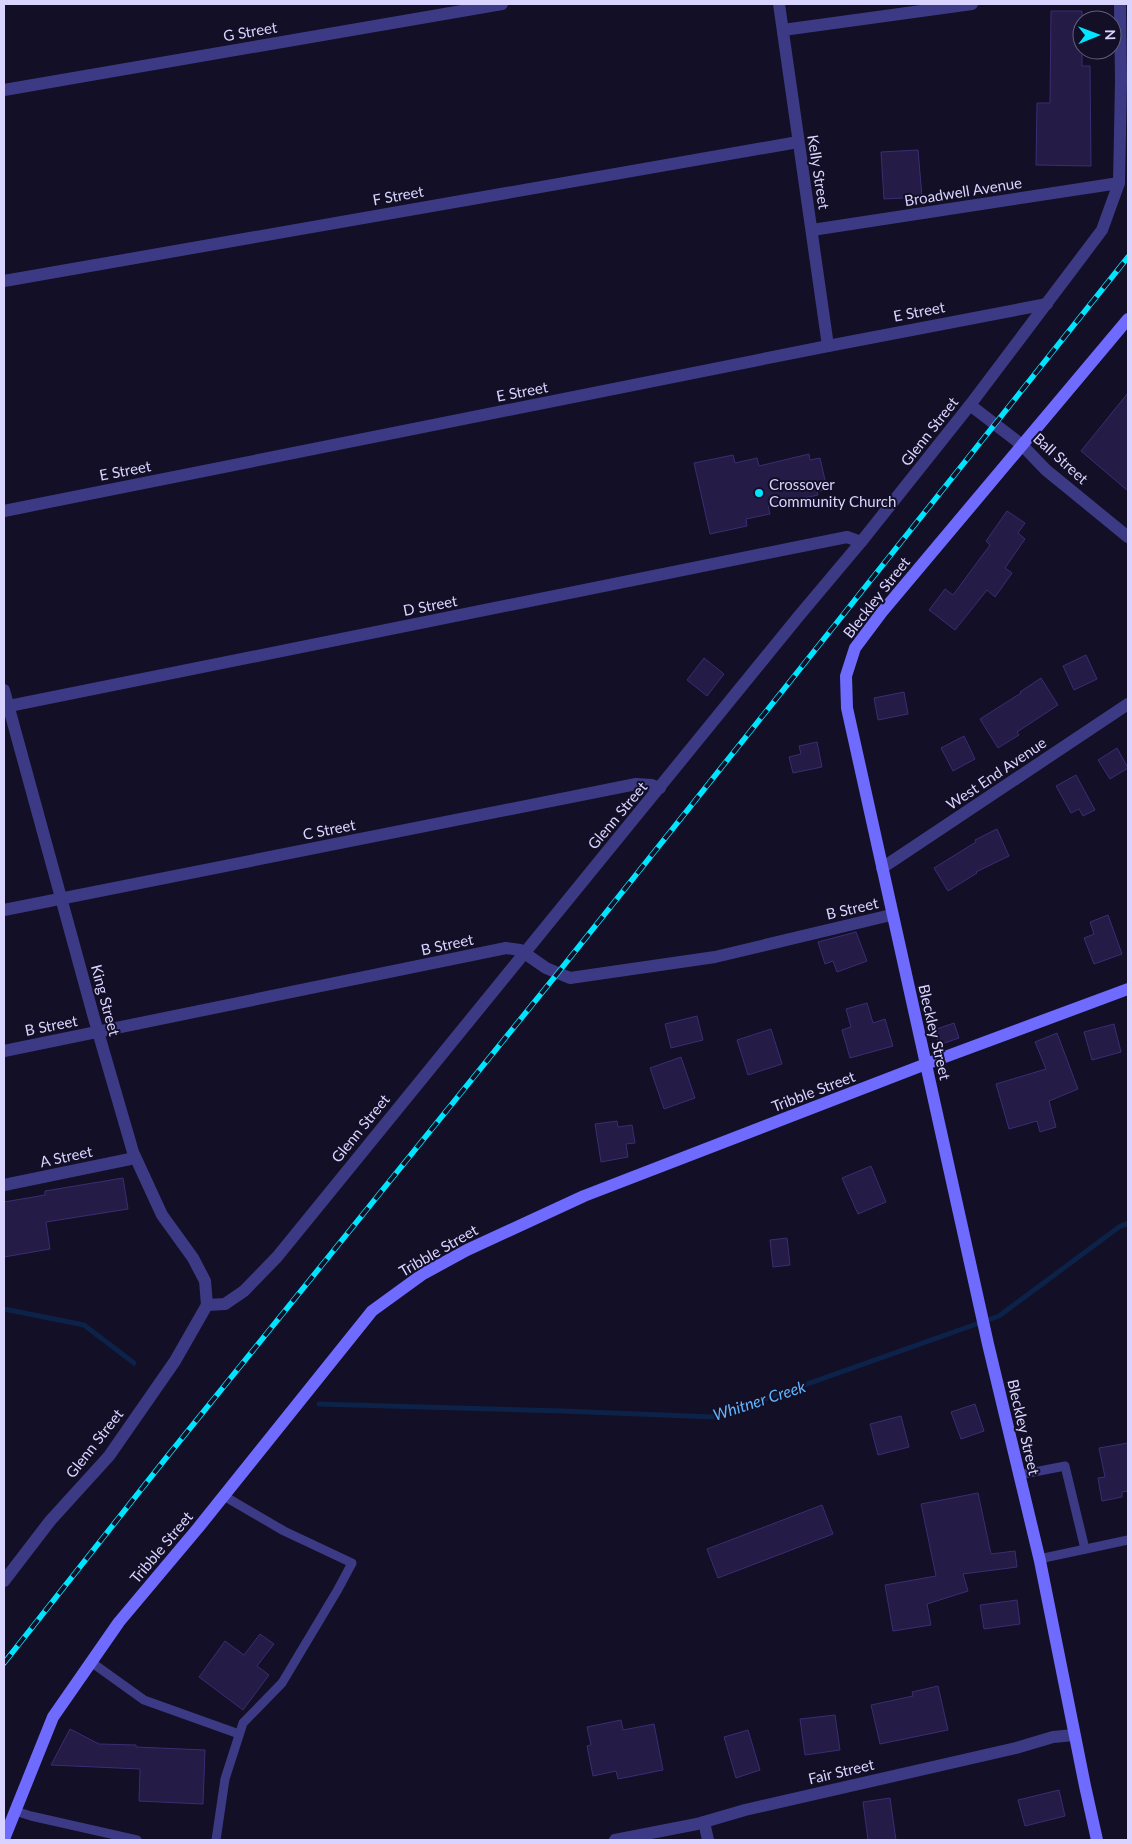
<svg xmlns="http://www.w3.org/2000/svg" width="1132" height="1844" font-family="Lato,sans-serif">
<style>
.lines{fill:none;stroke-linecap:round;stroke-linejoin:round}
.stream{stroke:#0c2248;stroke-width:5}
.building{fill:#241b47;stroke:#3b2d73}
.lane{stroke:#3d3a85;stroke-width:9}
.street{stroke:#3d3a85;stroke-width:12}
.secondary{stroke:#6f6bff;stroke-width:12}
.rail-casing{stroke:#00e5ff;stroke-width:5.5}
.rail{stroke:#130f26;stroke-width:4;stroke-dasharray:11;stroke-linecap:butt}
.poi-dot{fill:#00e5ff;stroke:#130f26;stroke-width:2}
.labels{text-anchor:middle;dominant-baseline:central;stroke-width:4;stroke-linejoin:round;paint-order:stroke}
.street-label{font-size:15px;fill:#d9d4ff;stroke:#130f26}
.poi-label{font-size:15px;fill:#d9d4ff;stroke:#130f26;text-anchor:start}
.water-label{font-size:16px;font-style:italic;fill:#62b6ff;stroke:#130f26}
</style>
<rect width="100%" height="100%" fill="#130f26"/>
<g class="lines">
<g class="stream">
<path d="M4,1309l80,16 50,38"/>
<path d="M319,1404l243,7 152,6 285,-101 120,-89 9,-4"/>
</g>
</g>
<g class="building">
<path d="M1051,11h31v55h8l1,100 -55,-1 1,-62h13z"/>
<path d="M918,150l4,47 -38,2 -3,-47z"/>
<path d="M1128,393v98l-47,-40z"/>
<path d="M809,454l1,6 10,-2 7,31 -10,3 1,3 -50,11 2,8 -24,5 1,7 -37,8 -16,-71 39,-8 2,8 22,-5 2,8z"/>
<path d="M1007,511l18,12 -7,10 7,6 -20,29 7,5 -17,24 -8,-7 -32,40 -26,-20 16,-21 8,6 37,-50 -4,-4z"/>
<path d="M1086,655l11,24 -23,11 -11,-24z"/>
<path d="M704,658l20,16 -17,22 -20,-16z"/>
<path d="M1041,678l17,27 -41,27 2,3 -21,13 -18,-29 41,-26 -1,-1z"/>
<path d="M904,692l4,22 -30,6 -4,-22z"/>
<path d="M964,736l11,23 -22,12 -12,-23z"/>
<path d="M817,742l5,25 -29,6 -4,-16 12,-3 -2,-8z"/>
<path d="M1117,748l11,20 -18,11 -12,-19z"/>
<path d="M1076,775l19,35 -12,6 -4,-7 -8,4 -15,-27z"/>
<path d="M997,829l12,27 -33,16 1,1 -29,18 -14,-23 42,-26 -1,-2z"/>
<path d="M1108,915l14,39 -28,10 -10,-26 10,-4 -4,-12z"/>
<path d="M856,932l11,29 -30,11 -4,-11 -8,3 -7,-22z"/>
<path d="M867,1003l6,20 12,-4 8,27 -43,12 -8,-28 9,-3 -5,-18z"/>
<path d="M697,1016l6,24 -32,8 -6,-24z"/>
<path d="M954,1023l5,15 -20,7 -5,-15z"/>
<path d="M1114,1024l7,28 -29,8 -8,-28z"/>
<path d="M771,1029l11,35 -34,11 -11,-35z"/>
<path d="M1057,1033l21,56 -29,12 7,26 -16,5 -3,-11 -28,8 -13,-45 50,-15 -11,-27z"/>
<path d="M681,1057l14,41 -31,11 -14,-41z"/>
<path d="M617,1121l1,6 14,-2 3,18 -9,1 2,13 -27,5 -6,-38z"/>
<path d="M871,1166l15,36 -28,12 -16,-36z"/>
<path d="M123,1178l5,31 -82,13 4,27 -46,8v-55l41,-7v-4z"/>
<path d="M787,1238l3,27 -17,2 -3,-27z"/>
<path d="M975,1404l9,27 -23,8 -10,-27z"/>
<path d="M901,1416l8,31 -31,8 -8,-31z"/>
<path d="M1128,1443v48l-6,1v5l-20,4 -4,-23 7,-1 -6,-29z"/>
<path d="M978,1493l13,61 24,-3 2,16 -54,7 5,17 -41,13 4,21 -38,6 -8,-46 51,-9 -15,-72z"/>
<path d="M822,1505l11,29 -115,44 -11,-29z"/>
<path d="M1017,1600l3,24 -36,5 -4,-24z"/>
<path d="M260,1634l14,10 -17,22 12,9 -26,35 -44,-33 26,-36 19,14z"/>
<path d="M938,1686l10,44 -68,14 -9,-39 42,-9 -1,-4z"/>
<path d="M835,1715l5,35 -35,5 -5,-36z"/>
<path d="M621,1720l2,10 31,-6 9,46 -45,9 -2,-8 -23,5 -6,-30 4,-1 -4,-18z"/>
<path d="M70,1729l29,15 37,1v2l69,3 -2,54 -64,-3 1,-32 -89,-4z"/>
<path d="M748,1730l12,40 -24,8 -12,-41z"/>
<path d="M1059,1790l6,26 -40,10 -7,-26z"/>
<path d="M890,1798l6,42h-28l-5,-38z"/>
</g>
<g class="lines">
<g class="lane">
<path d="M1019,1475l46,-9 20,83"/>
<path d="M1039,1559l89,-19"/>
<path d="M91,1662l53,38 95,34"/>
<path d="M15,1811l16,5 106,24"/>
<path d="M216,1840l9,-61 18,-56 39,-40 55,-92 15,-28 -68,-32 -60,-35"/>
</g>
<g class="street">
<path d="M779,4l49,342"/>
<path d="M783,30l189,-26"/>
<path d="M4,90l498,-86"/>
<path d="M812,230l307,-47"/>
<path d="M4,281l794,-139"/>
<path d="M970,405l52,40 24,25 82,67"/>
<path d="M4,511l824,-165 219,-42"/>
<path d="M4,690l90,328 39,134 29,63 31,43 12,23 2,24"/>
<path d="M4,707l843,-170 14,5"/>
<path d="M882,868l246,-164"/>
<path d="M4,910l632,-126 16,1 8,3"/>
<path d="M4,1051l502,-103 14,2 26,18 24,10 145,-21 176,-42"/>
<path d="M4,1185l131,-27"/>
<path d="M207,1305l18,-1 19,-13 33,-34 521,-640 63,-75 109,-137 132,-175 17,-47 2,-102 -1,-77"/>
<path d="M4,1581l46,-60 59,-65 66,-95 32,-56"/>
<path d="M704,1822l4,18"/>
<path d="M615,1840l82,-16 48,-14 271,-62 37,-11 21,-2"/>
</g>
<g class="secondary">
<path d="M4,1839l49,-122 66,-95 79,-94 174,-217 51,-37 44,-24 117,-54 342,-132 202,-75"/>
<path d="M1097,1840l-12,-54 -45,-225 -52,-217 -141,-636 -1,-32 9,-28 27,-36 246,-293"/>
</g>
<defs>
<path id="rail" d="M4,1663l162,-205 391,-484 571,-717"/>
</defs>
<use href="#rail" class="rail-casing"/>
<use href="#rail" class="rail"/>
</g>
<circle class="poi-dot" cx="759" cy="493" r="5"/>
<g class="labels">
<g class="street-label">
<text transform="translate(250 31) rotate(-10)">G Street</text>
<text transform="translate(819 172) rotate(81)">Kelly Street</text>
<text transform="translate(963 191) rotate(-9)">Broadwell Avenue</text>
<text transform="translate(398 195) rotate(-10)">F Street</text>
<text transform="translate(919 311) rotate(-11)">E Street</text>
<text transform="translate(522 391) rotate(-11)">E Street</text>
<text transform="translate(929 431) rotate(-52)">Glenn Street</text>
<text transform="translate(1061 458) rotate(42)">Ball Street</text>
<text transform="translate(125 470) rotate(-11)">E Street</text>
<text transform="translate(876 597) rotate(-52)">Bleckley Street</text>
<text transform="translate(430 605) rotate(-11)">D Street</text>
<text transform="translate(996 773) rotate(-34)">West End Avenue</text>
<text transform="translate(617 815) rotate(-50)">Glenn Street</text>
<text transform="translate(329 829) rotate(-11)">C Street</text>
<text transform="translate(852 908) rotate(-13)">B Street</text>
<text transform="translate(447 944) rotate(-12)">B Street</text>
<text transform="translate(106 1000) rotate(75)">King Street</text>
<text transform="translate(51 1025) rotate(-11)">B Street</text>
<text transform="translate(935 1032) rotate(77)">Bleckley Street</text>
<text transform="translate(813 1091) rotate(-21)">Tribble Street</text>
<text transform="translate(360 1128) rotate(-51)">Glenn Street</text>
<text transform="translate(66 1156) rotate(-12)">A Street</text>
<text transform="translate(438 1250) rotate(-30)">Tribble Street</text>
<text transform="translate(1024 1427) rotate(77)">Bleckley Street</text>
<text transform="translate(94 1443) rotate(-52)">Glenn Street</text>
<text transform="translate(161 1547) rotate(-50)">Tribble Street</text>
<text transform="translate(841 1771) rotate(-13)">Fair Street</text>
</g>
<g class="poi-label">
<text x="769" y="484">Crossover<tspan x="769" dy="17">Community Church</tspan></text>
</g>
<g class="water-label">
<text transform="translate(759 1400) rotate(-18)">Whitner Creek</text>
</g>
</g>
<rect width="1132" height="1844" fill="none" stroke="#d9d4ff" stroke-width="10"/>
<g transform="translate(1097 35) rotate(89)"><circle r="24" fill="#130f26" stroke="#625e7d"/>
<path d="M0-4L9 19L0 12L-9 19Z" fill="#00e5ff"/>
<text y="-8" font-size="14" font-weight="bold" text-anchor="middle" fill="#d9d4ff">N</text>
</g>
</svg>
